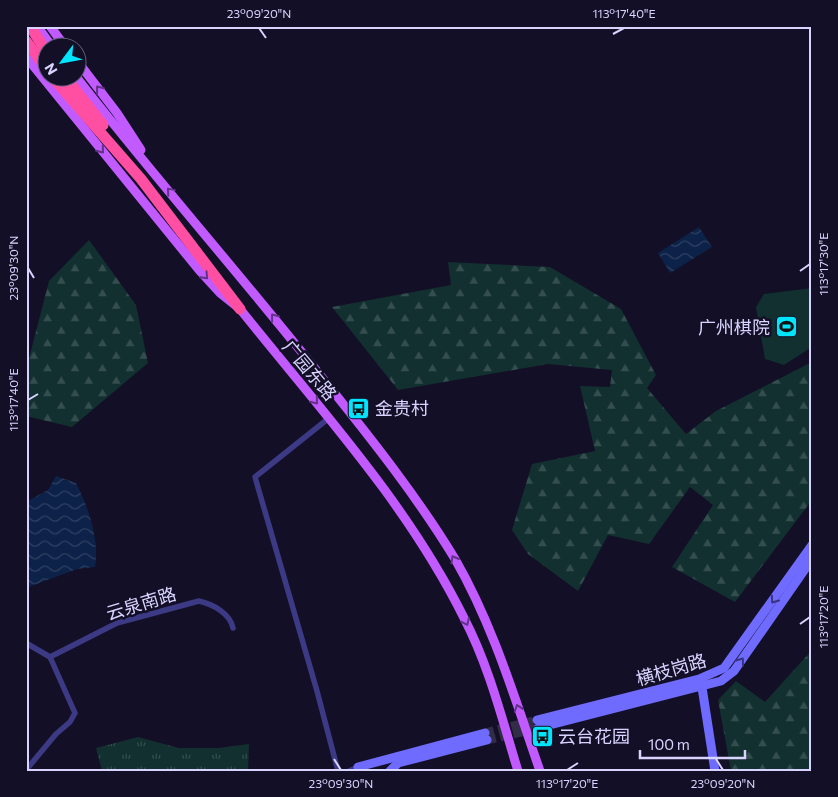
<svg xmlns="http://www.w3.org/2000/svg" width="838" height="797" font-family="Commissioner,'Noto Sans SC',sans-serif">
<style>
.grass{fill:url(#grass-tufts)}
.forest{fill:url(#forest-firs)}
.pitch{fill:#12302f}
.water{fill:url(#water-waves)}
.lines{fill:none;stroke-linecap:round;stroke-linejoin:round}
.secondary-tunnel{stroke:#312d47;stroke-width:9;stroke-dasharray:9 4.5;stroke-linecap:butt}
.street{stroke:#3d3a85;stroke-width:5.5}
.secondary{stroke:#6f6bff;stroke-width:9}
.primary{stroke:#c25bff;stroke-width:9}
.highway{stroke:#ff4fa3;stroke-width:11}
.highway-bridge{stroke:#ff4fa3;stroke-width:11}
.oneway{stroke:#623188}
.oneway2{stroke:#38347d}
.ticks{fill:none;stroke:#d9d4ff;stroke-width:2}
.labels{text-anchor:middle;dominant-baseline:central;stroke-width:5;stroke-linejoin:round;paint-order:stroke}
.poi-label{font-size:18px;fill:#d9d4ff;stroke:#130f26;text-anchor:start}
.street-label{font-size:18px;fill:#d9d4ff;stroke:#130f26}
.neatline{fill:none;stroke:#d9d4ff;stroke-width:2}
.ticks-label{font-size:12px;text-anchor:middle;fill:#d9d4ff}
</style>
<defs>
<pattern id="grass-tufts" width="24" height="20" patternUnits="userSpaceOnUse" patternTransform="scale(1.25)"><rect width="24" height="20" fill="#12302f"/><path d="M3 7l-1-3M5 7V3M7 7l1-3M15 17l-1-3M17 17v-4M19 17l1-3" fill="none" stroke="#344d4e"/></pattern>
<pattern id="forest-firs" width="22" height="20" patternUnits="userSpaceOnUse" patternTransform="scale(1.25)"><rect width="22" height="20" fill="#12302f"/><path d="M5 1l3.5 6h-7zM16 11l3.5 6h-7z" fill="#344d4e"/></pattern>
<pattern id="water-waves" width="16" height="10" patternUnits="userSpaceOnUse" patternTransform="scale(1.25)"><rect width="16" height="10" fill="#0c2248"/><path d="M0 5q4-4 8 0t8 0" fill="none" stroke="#2f4163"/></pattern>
</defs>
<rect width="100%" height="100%" fill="#130f26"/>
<path class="grass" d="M138,737l41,11h40l30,-4 -1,27h-146l-6,-23z"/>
<g class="forest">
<path d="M89,240l47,65 12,58 -76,64 -46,-11v-46l23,-89z"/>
<path d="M448,262l102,5 71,42 35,66 -9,13 39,46 30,-23 96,-49v138l-77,102 -63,-35 41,-62 -23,-18 -41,57 -41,-9 -30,56 -50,-37 -16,-24 20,-66 63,-13 -15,-65 30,1 2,-17 -64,-6 -150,26 -66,-83 119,-22z"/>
<path d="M812,650v121h-81l-13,-71 18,-19 29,21z"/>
</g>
<path class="pitch" d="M812,288v59l-28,18 -19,-6 -9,-52 8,-13z"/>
<g class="water">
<path d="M699,227l13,20 -42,26 -12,-20z"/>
<path d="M56,476l20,7c12,23 24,58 19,84l-18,2 -51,19v-86l22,-12z"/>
</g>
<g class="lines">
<g class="secondary-tunnel">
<path d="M485,733l52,-13"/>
<path d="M487,740l51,-12"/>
</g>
<g class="street">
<path d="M329,418l-74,59 62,214 21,80"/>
<path d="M26,643l24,14 67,-34 82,-22c13,3 31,12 34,27"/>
<path d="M26,770l30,-36 14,-12 5,-9 -25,-56"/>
<path d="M349,771l9,-4"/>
</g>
<g class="secondary">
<path d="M701,681l14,90"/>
<path d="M537,720l162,-41 25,-11 88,-123"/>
<path d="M538,728l183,-47 13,-10 78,-112"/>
<path d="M358,767l127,-34"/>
<path d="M390,771l8,-8 89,-23"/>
</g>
<g class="primary">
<path d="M37,26l16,22"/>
<path d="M50,26l16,22"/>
<path d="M26,57l173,213 21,23 20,16c79,99 167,194 224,309 25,48 38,101 54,153"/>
<path d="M78,62l39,51 24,37"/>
<path d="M77,78c81,104 169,203 251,307 45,56 90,113 127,174 38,66 60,140 85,212"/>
</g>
<g class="highway">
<path d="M30,26l18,28"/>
<path d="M26,41l12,16"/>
<path d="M53,78l88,101 99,130"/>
<path d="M66,78l37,47"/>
</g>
<path class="highway-bridge" d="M38,57l10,13"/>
</g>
<defs><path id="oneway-chevron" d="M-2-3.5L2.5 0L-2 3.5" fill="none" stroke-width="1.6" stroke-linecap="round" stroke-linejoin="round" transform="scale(1.25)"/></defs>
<g class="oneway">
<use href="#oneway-chevron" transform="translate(99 89) rotate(-128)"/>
<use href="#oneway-chevron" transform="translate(101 150) rotate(51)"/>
<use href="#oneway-chevron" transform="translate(170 191) rotate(-130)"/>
<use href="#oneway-chevron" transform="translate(205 276) rotate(47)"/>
<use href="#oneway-chevron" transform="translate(274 317) rotate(-129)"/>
<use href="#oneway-chevron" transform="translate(315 401) rotate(51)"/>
<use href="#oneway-chevron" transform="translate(454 559) rotate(-120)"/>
<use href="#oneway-chevron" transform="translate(466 622) rotate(64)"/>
<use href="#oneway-chevron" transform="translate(518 708) rotate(-109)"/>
</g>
<g class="oneway2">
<use href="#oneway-chevron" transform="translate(774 600) rotate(125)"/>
<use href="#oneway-chevron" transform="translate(741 661) rotate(-54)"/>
</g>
<path class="ticks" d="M259,28l7,10M613,34l11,-6M28,268l6,10M800,271l10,-7M28,400l10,-6M800,624l10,-7M334,759l7,11M716,759l7,11M567,770l11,-7"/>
<defs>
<symbol id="stadium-square" viewBox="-11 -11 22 22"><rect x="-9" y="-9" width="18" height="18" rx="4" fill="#00e5ff" stroke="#130f26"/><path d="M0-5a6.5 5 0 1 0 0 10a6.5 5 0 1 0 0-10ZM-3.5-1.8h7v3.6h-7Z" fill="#111"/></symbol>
<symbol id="bus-square" viewBox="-11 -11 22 22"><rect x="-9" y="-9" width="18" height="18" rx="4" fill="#00e5ff" stroke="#130f26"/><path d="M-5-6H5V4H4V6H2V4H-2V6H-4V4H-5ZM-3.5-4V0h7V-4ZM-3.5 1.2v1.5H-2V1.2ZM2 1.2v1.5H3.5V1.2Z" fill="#111"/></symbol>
</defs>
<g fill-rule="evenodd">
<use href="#stadium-square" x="774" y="314" width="25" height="25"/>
<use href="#bus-square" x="346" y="396" width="25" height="25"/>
<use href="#bus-square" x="530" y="724" width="25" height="25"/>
</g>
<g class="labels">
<g class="poi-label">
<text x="770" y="327" text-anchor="end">广州棋院</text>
<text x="375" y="408">金贵村</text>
<text x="558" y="736">云台花园</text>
</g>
<g class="street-label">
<text transform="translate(310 370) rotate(50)">广园东路</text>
<text transform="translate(141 603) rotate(-17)">云泉南路</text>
<text transform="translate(671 669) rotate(-16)">横枝岗路</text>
</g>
</g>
<rect width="838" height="797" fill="none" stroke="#130f26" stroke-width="55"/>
<g transform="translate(62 62) rotate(238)"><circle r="24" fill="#130f26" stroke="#625e7d"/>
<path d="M0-4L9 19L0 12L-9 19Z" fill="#00e5ff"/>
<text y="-8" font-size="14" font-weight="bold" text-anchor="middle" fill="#d9d4ff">N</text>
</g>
<path d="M640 750v8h105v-8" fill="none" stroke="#d9d4ff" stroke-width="2.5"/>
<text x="648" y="750" font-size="15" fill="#d9d4ff" stroke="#130f26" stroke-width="4" paint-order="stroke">100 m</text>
<rect x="28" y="28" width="782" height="742" class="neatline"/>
<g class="ticks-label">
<text x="259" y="18">23°09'20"N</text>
<text x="624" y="18">113°17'40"E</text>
<text transform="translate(824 264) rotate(-90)" y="4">113°17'30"E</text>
<text transform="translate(14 268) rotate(-90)" y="4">23°09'30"N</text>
<text transform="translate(14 400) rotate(-90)" y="4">113°17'40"E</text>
<text transform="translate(824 617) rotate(-90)" y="4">113°17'20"E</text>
<text x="341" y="788">23°09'30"N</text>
<text x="567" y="788">113°17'20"E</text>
<text x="723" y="788">23°09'20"N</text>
</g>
</svg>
